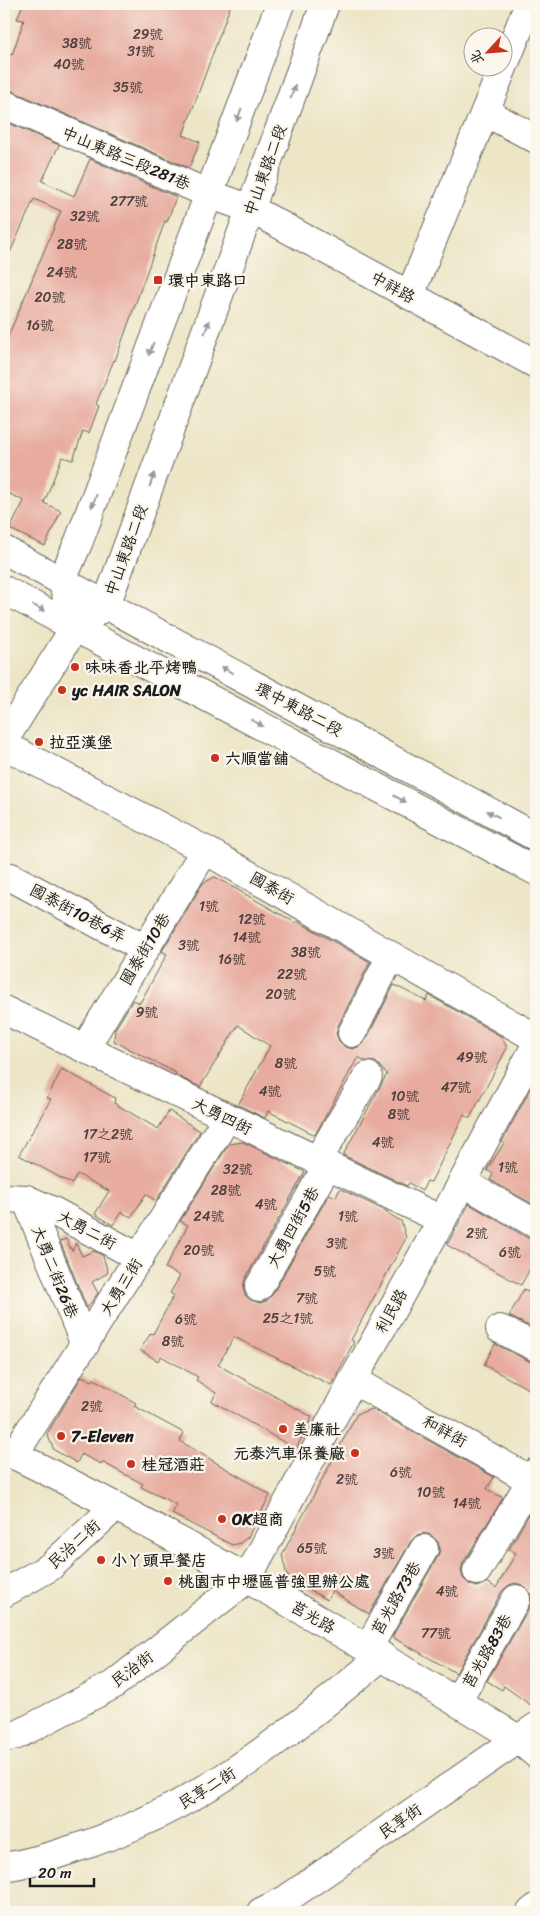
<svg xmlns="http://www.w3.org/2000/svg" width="540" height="1916" font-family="Sriracha,'LXGW WenKai TC',sans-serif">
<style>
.building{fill:#e7ab9f}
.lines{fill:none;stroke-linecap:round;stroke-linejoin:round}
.minor-casing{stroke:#656258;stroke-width:30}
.major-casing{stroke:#656258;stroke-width:30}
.minor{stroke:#fff;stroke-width:28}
.major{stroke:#fff;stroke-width:28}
.oneway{fill:#999}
.poi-dot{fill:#c8321e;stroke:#fbf7ec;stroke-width:2}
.labels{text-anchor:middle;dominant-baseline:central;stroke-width:4.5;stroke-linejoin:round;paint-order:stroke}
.number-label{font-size:14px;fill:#4f403d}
.street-label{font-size:16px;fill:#1c1c1c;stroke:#fbf7ec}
.poi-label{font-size:16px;font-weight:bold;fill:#1c1c1c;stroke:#fbf7ec;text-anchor:start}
</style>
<rect width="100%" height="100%" fill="#fbf7ec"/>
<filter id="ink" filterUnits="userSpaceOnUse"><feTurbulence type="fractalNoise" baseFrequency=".02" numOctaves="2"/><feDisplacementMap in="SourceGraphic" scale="10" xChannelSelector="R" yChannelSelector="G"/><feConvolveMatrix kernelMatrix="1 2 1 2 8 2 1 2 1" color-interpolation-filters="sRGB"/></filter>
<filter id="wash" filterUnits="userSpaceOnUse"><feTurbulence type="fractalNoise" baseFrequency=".0096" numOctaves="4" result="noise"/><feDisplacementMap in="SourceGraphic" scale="20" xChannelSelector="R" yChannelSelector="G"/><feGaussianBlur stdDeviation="1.12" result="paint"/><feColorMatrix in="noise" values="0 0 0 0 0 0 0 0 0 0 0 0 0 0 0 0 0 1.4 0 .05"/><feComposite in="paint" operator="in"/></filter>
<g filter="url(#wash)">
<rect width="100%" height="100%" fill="#ece5c6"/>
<g id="blocks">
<g class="building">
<path d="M23,4h208l-48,131 17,7 -11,26 -179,-78 -6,-1v-38l8,4 12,-35 -7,-1z"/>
<path d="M4,121l55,24 -17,36 32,15 16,-37 86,38 -9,25 -2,-1 -50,140 -1,-1 -18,44 3,2 -10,27 -6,-2 -10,29 -11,-3 -18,46 17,8 -16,35 -35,-17 14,-28 -20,-10v-145l57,-135 -27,-12 -30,67z"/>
<path d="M215,877l81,46 1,-2 73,41 -32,64 -2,8 3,7 6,6 8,2 7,-3 6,-6 28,-55 32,16 3,-6 73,42 5,11 -37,70 -6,-3 -33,67 -4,-1 -5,10 -13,-8 -2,3 -64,-31 44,-81 -11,-12 -11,-1 -7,-4 -43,78 -47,-24 -3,7 -27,-13 32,-59 -32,-21 -38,62 -25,-12 1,-2 -62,-32 1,-12 18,-29 7,3 27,-49 -5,-3 41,-68z"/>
<path d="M62,1069l53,29 -1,5 44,26 11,-18 31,20 -44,70 -10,-7 -15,23 -10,-5 -8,13 -18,-11 14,-23 -32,-17 -5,10 -53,-29 32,-56 -4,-1z"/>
<path d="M536,1078v128l-46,-26 3,-6 -6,-4 17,-27 -2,-1z"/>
<path d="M243,1142l62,30 -60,107 -2,9 2,7 6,5 9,3 7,-2 5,-6 57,-101 7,3 4,-8 48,23 -1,1 14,8 5,17 -55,102 3,2 -23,43 -97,-48 -16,28 94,52 -16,32 -84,-48 4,-8 -20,-13 2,-3 -37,-21 -3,5 -18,-11 11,-17 2,1 21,-39 -4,-2 10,-17 -15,-8 23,-43 -8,-4 49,-77z"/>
<path d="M469,1204l59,34 8,2v18l-15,27 -74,-40z"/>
<path d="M66,1239l6,12 4,-8 6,13 12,-5 9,5 5,17 -16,9 6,11 -11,15 -27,-67z"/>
<path d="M524,1289l12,7v34l-27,-14z"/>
<path d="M495,1344l34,17 7,2v30l-52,-28z"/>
<path d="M82,1376l10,5 2,-2 42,24 -2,3 50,27 -4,8 90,54 -22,42 -8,6 -8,2 -60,-31 5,-9 -36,-18 2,-3 -41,-22 -1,2 -20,-10 -4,9 -23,-13 -7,-16z"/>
<path d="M372,1409l122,68 -7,12 16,9 -40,65 -2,7 2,8 6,6 8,3 10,-5 9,6 20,-35 -7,-4 21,-36 6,4v192l-32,-23 -2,4 -15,-9 43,-75 2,-8 -2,-6 -7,-7 -8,-2 -6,2 -7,6 -46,82 -64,-36 46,-81 2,-7 -2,-7 -7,-7 -7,-2 -7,2 -6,6 -42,73 -37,-23 -5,9 -40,-24 -5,-21 75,-141z"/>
</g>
</g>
</g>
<g filter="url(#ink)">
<use href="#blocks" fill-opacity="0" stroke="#656258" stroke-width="1"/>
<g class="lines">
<defs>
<g id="minor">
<path d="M4,104l205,90 42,15 285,155"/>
<path d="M485,112l51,27"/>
<path d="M410,295l119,-291"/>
<path d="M4,550l532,287"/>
<path d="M4,590l532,281"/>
<path d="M4,745l201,105 331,188"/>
<path d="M11,877l134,72"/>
<path d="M4,1010l438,210"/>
<path d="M352,1033l39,-77"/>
<path d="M85,1048l120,-198"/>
<path d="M317,1161l51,-85"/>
<path d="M462,1182l74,42"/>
<path d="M4,1198l22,1 27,12 87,47"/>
<path d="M26,1199l59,146"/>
<path d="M259,1287l68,-121"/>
<path d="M500,1329l36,18"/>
<path d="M353,1380l183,103"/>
<path d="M4,1450c177,86 346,187 514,289l18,15"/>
<path d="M14,1455l213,-337"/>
<path d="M477,1571l59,-99"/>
<path d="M4,1593l46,-26 66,-61"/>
<path d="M368,1648l56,-99"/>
<path d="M457,1702l59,-103"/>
<path d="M4,1738l13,-3 96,-50 134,-106 106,-199 89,-160 94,-175"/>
<path d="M4,1867c24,-4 46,-10 69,-18 122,-38 213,-112 309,-193"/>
<path d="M261,1912l24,-12 251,-173"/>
<path d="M531,1912l5,-4"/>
</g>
<g id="major">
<path d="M75,627l-13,-47 17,-39 201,-537"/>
<path d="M4,740l71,-113 31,-22 219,-601"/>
</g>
</defs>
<use href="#minor" class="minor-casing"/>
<use href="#major" class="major-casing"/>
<use href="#minor" class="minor"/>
<use href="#major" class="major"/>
</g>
<defs><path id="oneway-solid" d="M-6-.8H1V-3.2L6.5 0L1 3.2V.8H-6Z" transform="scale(1.25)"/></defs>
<g class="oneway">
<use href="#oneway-solid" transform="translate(293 92) rotate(-70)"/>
<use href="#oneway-solid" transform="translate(239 115) rotate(111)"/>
<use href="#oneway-solid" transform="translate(207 327) rotate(-70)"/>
<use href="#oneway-solid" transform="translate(151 349) rotate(111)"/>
<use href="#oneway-solid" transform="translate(152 480) rotate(-70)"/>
<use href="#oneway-solid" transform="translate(94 501) rotate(111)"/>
<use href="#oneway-solid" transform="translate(39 608) rotate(27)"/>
<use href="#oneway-solid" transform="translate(227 670) rotate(-152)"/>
<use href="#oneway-solid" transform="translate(257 723) rotate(28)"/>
<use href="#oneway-solid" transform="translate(400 799) rotate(28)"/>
<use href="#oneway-solid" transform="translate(493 814) rotate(-152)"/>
</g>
</g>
<g class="poi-dot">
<rect x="153" y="275" width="10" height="10" rx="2.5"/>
<circle cx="75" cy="667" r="5"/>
<circle cx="62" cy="690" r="5"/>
<circle cx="39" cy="742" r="5"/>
<circle cx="215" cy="758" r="5"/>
<circle cx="283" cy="1429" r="5"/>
<circle cx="61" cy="1436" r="5"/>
<circle cx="355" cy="1453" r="5"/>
<circle cx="131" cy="1464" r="5"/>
<circle cx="222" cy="1519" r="5"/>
<circle cx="101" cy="1560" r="5"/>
<circle cx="168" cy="1581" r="5"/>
</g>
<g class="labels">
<g class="number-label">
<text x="148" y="34">29號</text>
<text x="77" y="43">38號</text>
<text x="141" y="51">31號</text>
<text x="69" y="64">40號</text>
<text x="128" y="87">35號</text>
<text x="129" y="201">277號</text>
<text x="85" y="216">32號</text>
<text x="72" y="244">28號</text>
<text x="62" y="272">24號</text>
<text x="50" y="297">20號</text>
<text x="40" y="325">16號</text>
<text x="209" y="906">1號</text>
<text x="252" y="919">12號</text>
<text x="247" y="937">14號</text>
<text x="189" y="945">3號</text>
<text x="306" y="952">38號</text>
<text x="232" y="959">16號</text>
<text x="292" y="974">22號</text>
<text x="281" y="994">20號</text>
<text x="147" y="1012">9號</text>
<text x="472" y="1057">49號</text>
<text x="286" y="1063">8號</text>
<text x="456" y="1087">47號</text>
<text x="270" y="1091">4號</text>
<text x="405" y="1096">10號</text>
<text x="399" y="1114">8號</text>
<text x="108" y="1134">17之2號</text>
<text x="383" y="1142">4號</text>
<text x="97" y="1157">17號</text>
<text x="508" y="1167">1號</text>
<text x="238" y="1169">32號</text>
<text x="226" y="1190">28號</text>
<text x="266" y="1204">4號</text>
<text x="209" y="1216">24號</text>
<text x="348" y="1216">1號</text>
<text x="477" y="1233">2號</text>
<text x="337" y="1243">3號</text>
<text x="199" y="1250">20號</text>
<text x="510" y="1252">6號</text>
<text x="325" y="1271">5號</text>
<text x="307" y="1298">7號</text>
<text x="288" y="1318">25之1號</text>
<text x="186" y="1319">6號</text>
<text x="173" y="1341">8號</text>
<text x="92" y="1406">2號</text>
<text x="401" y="1472">6號</text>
<text x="347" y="1479">2號</text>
<text x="431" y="1492">10號</text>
<text x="467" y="1503">14號</text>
<text x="312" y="1548">65號</text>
<text x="384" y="1553">3號</text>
<text x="447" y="1591">4號</text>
<text x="436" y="1633">77號</text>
</g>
<g class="street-label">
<text transform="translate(126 158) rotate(23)">中山東路三段281巷</text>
<text transform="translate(265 170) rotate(-70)">中山東路二段</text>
<text transform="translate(393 287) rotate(29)">中祥路</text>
<text transform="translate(126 550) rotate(-70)">中山東路二段</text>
<text transform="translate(299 709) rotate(28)">環中東路二段</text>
<text transform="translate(272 888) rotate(30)">國泰街</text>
<text transform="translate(78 913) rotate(28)">國泰街10巷6弄</text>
<text transform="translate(145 949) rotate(-59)">國泰街10巷</text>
<text transform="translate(222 1116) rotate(26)">大勇四街</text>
<text transform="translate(293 1227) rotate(-61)">大勇四街5巷</text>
<text transform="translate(87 1230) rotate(28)">大勇二街</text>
<text transform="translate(55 1272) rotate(68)">大勇二街26巷</text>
<text transform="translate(121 1287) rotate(-58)">大勇三街</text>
<text transform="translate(391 1311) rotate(-61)">利民路</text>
<text transform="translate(445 1431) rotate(29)">和祥街</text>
<text transform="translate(74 1544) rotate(-42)">民治二街</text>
<text transform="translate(396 1598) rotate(-60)">莒光路73巷</text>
<text transform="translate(313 1617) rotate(30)">莒光路</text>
<text transform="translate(487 1651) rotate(-60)">莒光路83巷</text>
<text transform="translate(132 1669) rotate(-37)">民治街</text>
<text transform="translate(207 1788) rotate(-32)">民享二街</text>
<text transform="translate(400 1821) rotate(-35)">民享街</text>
</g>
<g class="poi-label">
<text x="168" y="280">環中東路口</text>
<text x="85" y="667">味味香北平烤鴨</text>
<text x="72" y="690">yc HAIR SALON</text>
<text x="49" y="742">拉亞漢堡</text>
<text x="225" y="758">六順當舖</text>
<text x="293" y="1429">美廉社</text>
<text x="71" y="1436">7-Eleven</text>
<text x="345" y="1453" text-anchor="end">元泰汽車保養廠</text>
<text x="141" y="1464">桂冠酒莊</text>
<text x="232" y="1519">OK超商</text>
<text x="111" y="1560">小ㄚ頭早餐店</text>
<text x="178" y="1581">桃園市中壢區普強里辦公處</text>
</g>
</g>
<rect width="540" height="1916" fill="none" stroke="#fbf7ec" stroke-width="20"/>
<g transform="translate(488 52) rotate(244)"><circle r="24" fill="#fbf7ec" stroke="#a29f99"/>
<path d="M0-4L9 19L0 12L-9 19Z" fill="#c8321e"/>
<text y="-8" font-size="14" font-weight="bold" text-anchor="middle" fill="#1c1c1c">北</text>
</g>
<path d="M30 1878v8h64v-8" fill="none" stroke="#1c1c1c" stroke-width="2.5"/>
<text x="38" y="1878" font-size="15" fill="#1c1c1c" stroke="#fbf7ec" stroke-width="4" paint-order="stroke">20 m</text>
</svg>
